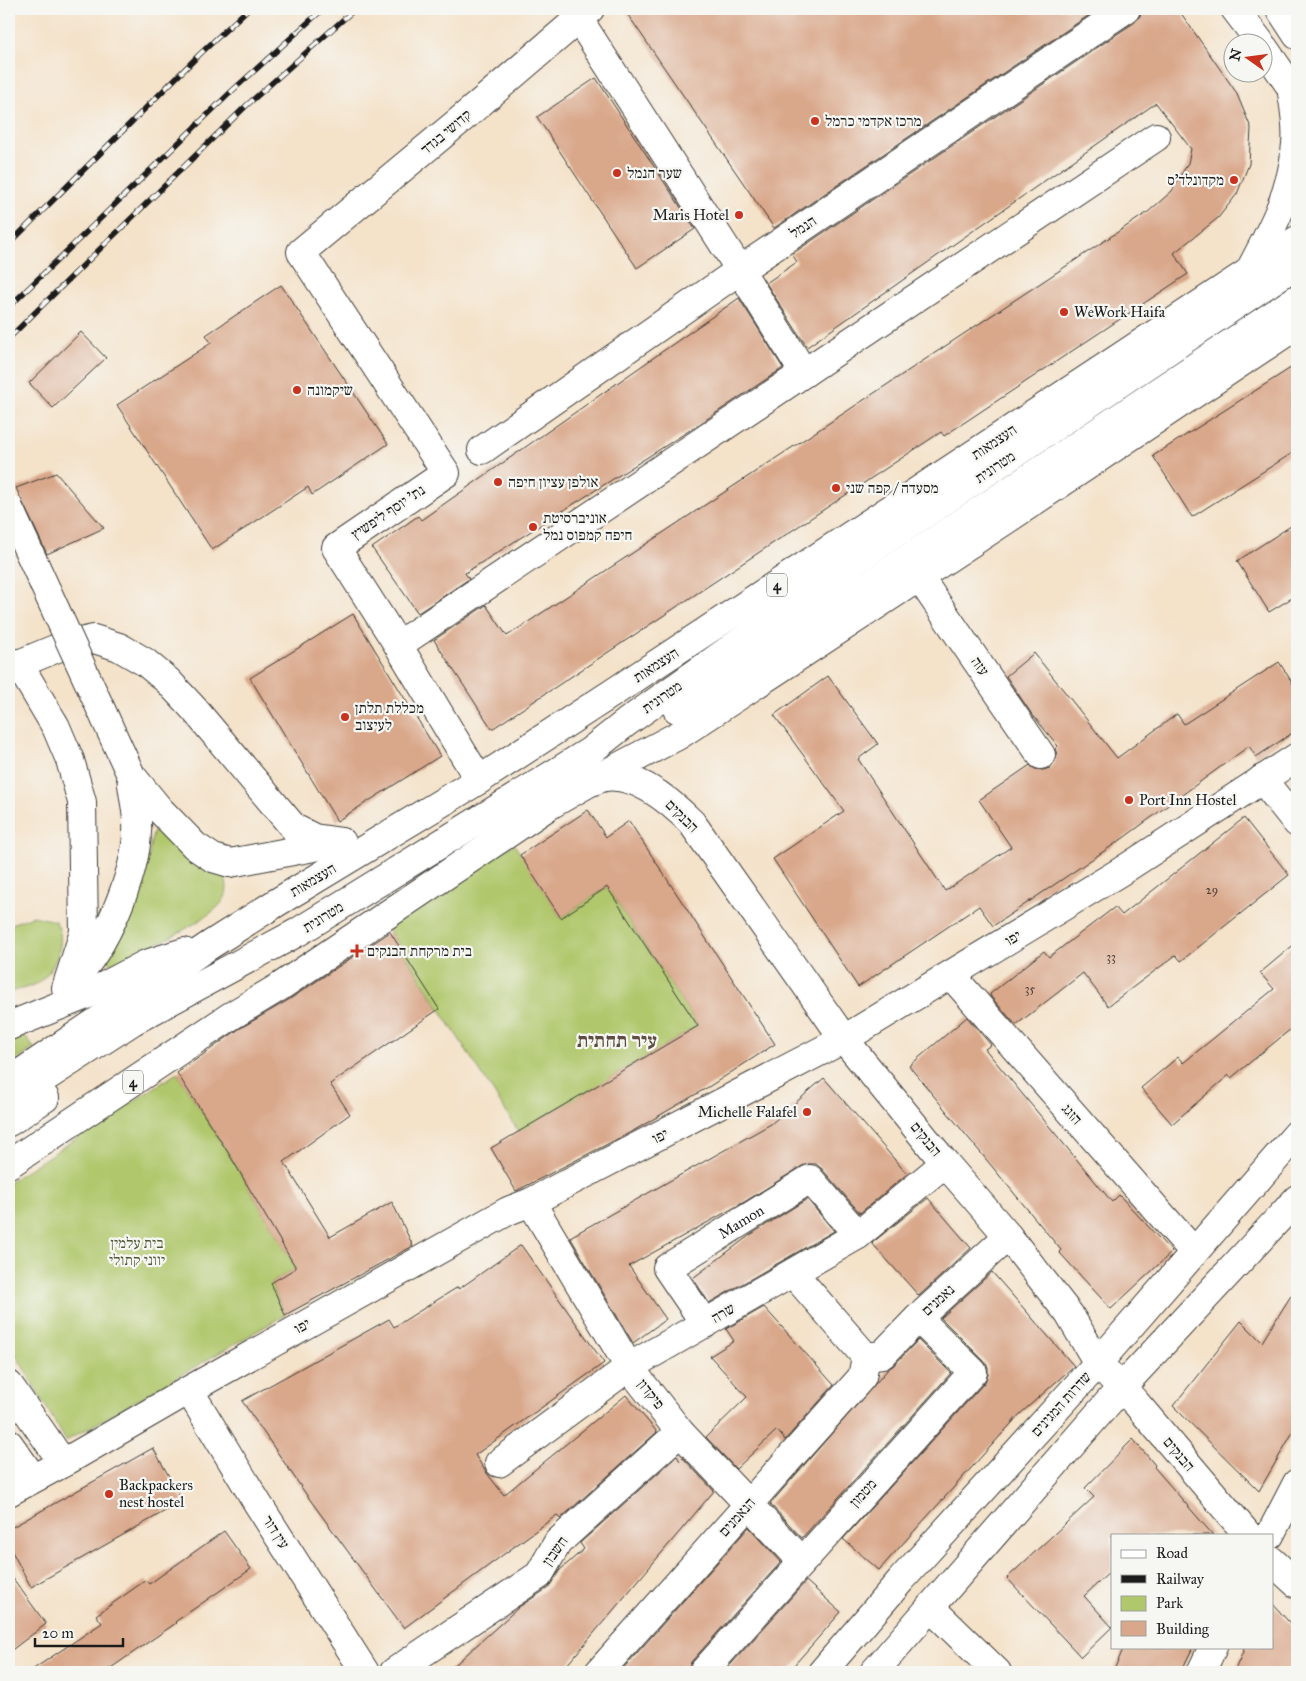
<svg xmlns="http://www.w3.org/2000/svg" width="1306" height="1681" font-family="'IM FELL Great Primer','Frank Ruhl Libre',serif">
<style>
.green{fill:#b0c76c;stroke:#667244}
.building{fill:#d9a78a}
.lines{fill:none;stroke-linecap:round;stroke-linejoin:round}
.minor-casing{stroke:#3c3a36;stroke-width:30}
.highway-casing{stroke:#3c3a36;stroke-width:30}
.minor{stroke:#fff;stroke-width:28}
.highway{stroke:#fff;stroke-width:28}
.rail-casing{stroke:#1c1c1c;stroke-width:5.5}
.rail{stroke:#f6f6f2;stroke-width:4;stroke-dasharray:11;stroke-linecap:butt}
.minor-bridge-casing{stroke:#3c3a36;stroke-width:30;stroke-linecap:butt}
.minor-bridge{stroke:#fff;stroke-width:28}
.poi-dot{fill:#c8321e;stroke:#f6f6f2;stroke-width:2}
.labels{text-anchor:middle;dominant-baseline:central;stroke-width:4.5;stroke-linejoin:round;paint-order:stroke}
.number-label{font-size:12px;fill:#4b3f38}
.shield{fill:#f6f6f2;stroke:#5d5d5c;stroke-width:1}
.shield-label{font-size:14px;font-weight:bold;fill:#1c1c1c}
.poi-label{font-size:15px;fill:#1c1c1c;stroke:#f6f6f2;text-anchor:start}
.street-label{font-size:15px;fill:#1c1c1c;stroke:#f6f6f2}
.park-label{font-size:15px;fill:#505838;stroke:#f6f6f2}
.district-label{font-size:20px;font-weight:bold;fill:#5e4d42;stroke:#f6f6f2}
</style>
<rect width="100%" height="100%" fill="#f6f6f2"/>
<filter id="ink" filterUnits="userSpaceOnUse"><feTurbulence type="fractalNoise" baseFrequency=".02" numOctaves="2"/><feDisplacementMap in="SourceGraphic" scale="10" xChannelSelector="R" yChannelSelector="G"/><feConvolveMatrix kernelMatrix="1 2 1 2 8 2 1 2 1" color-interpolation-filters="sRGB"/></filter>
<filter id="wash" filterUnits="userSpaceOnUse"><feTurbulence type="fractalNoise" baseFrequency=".0096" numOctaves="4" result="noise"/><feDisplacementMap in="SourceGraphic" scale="20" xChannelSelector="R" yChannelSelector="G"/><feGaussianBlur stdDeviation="1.12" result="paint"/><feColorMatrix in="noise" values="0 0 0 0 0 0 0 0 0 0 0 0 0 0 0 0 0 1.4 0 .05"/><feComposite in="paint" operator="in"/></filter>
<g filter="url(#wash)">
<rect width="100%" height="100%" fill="#f4e2c9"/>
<g class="green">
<path d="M157,830l6,1 61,44c4,9 4,18 -1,26 -12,19 -90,56 -113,63l-3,-4 1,-3c17,-27 30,-50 37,-82 4,-13 4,-28 8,-42z"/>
<path d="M514,844l47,74 46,-31 91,139 -179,106 -134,-208z"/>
<path d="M33,916l22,5c14,19 -1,52 -19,63 -8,4 -19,6 -27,8v-65l5,-4z"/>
<path d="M20,1030l14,18 -25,18v-30z"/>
<path d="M177,1073l52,81 67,114 -25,15 14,32 -219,126 -57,-98v-161z"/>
</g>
<g id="blocks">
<g class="building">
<path d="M624,9h474l-324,219z"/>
<path d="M1141,9h37l58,83 15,36 -2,36 -12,30 -19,24 -44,35 14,21 -244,162 -3,-4 -449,297 -58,-89 52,-35 21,31 641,-424 24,-21 16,-28 3,-14 -35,-46 -349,244 -41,-64 31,-21 -5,-8 343,-232 5,-6z"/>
<path d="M596,78l99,151 -58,39 -100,-151z"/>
<path d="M281,285l107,159 -76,51 -4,-8 -96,63 -95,-145 94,-62 -5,-8z"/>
<path d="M739,298l44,70 -88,59 -230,146 4,6 -51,34 -46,-65 46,-32 3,4z"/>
<path d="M81,332l25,26 -53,50 -24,-25z"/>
<path d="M1297,364v86l-105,67 -39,-61z"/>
<path d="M56,473l48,55 -57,26 -31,-66z"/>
<path d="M1297,522v73l-28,17 -32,-51z"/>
<path d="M353,614l87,142 -103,65 -87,-143z"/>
<path d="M1034,653l83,105 60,-44 7,10 95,-62 18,28v40l-41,27 -7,-11 -127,93 -129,87 -14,-20 -121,81 -85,-128 71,-48 -70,-96 54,-39 50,68 -20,15 87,132 66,-44 -32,-47 51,-35 5,4 8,1 7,-2 5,-7 2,-7 -2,-5 3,-3 -27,-33 -25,-37z"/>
<path d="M588,810l18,27 23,-16 146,223 -65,42 -77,45 -117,60 -25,-43 207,-122 -91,-139 -46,31 -41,-63z"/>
<path d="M1244,818l45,57 -108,86 -5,-6 -68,51 -25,-33 -67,52 -25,-28 -1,-3 54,-43 5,6 66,-50 7,8z"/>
<path d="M390,932l49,77 -109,75 20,30 -66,48 46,75 62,-35 21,44 -128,69 -14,-32 25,-15 -67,-114 -52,-81 62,-44 51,-30z"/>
<path d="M1297,942v82l-66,54 -2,-3 -57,49 -31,-36 37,-31 5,6 91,-74 -14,-16z"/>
<path d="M967,1017l24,28 -6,4 127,153 7,-7 53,57 -61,57 -52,-57 2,-2 -152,-184z"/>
<path d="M824,1078l83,96 -47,39 -38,-44 -6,-5h-8l-6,2 -56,35 -117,65 37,53 -33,24 -63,-106 201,-113z"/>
<path d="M928,1198l43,50 -52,48 -47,-53z"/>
<path d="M807,1199l27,32 -125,72 -16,-25 57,-43z"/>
<path d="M521,1245l83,118 -129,92 11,17 18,23 122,-100 31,37 -97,87 -3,-4 -153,113 -96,-131 -66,-96 147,-82 5,8 64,-40 1,2z"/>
<path d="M992,1272l82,94 -54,48 -141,156 -36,-31 142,-157 3,-7v-8l-4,-6 -43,-43z"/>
<path d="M1297,1286v139l-38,66 -86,-85 68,-85 21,21z"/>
<path d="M764,1307l70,78 -49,55 -8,-10 -41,39 -30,-32 41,-40 -37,-41 24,-15 -8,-12z"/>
<path d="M918,1340l33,33 -149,165 -32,-34 119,-136 4,-2z"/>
<path d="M1133,1439l22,26 -1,2 59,68h-101v35l-28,26 28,31 -31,30 -74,-79 87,-81 -9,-9z"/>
<path d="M153,1448l30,53 -152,86 -22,-41v-17z"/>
<path d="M677,1456l3,5 3,-3 31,33 -153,181h-114l72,-65 29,-19 12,-18 24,-21 -4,-6z"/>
<path d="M749,1527l32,35 -90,100 -3,10h-68z"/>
<path d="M224,1531l27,38 -76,53 1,1 -71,49h-76l73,-49 -6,-8 50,-35 3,4z"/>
<path d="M9,1573l37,51 -37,28z"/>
<path d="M806,1581l35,31 -53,60h-64z"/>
<path d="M1272,1603l25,28v41h-63l11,-25h27z"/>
<path d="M1124,1647h69l-12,25h-68z"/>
</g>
</g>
</g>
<g filter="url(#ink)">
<use href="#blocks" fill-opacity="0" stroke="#3c3a36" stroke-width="1"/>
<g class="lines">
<defs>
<g id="minor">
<path d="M1235,9l25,33"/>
<path d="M1280,9l17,26"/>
<path d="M578,18l162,252 64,103"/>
<path d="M1264,48l33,48"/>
<path d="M482,450l258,-180 386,-261"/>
<path d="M919,577l122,178"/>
<path d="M398,645l758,-508"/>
<path d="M18,663l38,64 14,33 12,42 2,130 -18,56"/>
<path d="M9,668l53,-22 32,-7 25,8 26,15 23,19 26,28 100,119 20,10 28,4"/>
<path d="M677,709l80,-50 540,-360"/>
<path d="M131,775l28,34 36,37 18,12 17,5 100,-19"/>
<path d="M1262,779l35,44"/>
<path d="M479,780l-81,-135 -62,-97 110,-75 -145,-221 157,-130 132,-113"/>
<path d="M590,782c4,-1 10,-4 15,-5 32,-4 66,25 87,46l152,216 101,124 63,73 61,78 29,49 38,40 112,132"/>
<path d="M80,972c29,-33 60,-107 57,-152 -1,-15 -5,-30 -6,-45"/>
<path d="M951,975l243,277"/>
<path d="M9,1101l124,-80 165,-89 291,-180 38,-30 226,-160 444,-298"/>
<path d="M9,1122l36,-24"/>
<path d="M531,1202l98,165 51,65 122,129"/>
<path d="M793,1273l73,84"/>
<path id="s1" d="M705,1324l-38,-56 143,-89 48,56"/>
<path d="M866,1357l16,-2 36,-37 90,-82"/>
<path d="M9,1385l54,78"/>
<path d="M189,1390l69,114 107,168"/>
<path d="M9,1444l24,34"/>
<path d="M499,1463l130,-96 229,-132 87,-72"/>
<path d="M9,1492l54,-29 126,-73 319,-179 23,-9 313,-163 276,-167 177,-115"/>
<path d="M1270,1535l27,-52"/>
<path d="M1272,1561l25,23"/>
<path d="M930,1607l67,65"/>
<path d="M394,1672l145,-97 19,-33 122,-110"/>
<path d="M599,1672l263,-295 4,-20"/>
<path d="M703,1672l270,-300 -55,-54"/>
<path d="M822,1672l79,-92 197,-217 199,-229"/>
<path d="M874,1672l247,-284 176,-189"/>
<path d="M1201,1672l12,-25"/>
</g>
<g id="highway">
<path d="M1250,270c21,-39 43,-80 46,-126 2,-19 -2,-38 -5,-57"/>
<path d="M9,1026l82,-33 55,-29 38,-12"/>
<path d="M9,1081l201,-136 66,-42 203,-123 135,-88 683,-452"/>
<path d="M9,1164l222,-148 50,-30 269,-181 40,-23 89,-47 330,-217 288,-193"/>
</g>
</defs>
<use href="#minor" class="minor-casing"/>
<use href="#highway" class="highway-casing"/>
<use href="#minor" class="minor"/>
<use href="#highway" class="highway"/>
<defs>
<g id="rail">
<path d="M9,244l191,-190 48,-45"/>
<path d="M9,307l224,-217 90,-81"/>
<path d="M9,338l238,-233 108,-96"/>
</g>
</defs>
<use href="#rail" class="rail-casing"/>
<use href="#rail" class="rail"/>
<defs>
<path id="minor-bridge" d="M9,508l122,267"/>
</defs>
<use href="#minor-bridge" class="minor-bridge-casing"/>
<use href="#minor-bridge" class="minor-bridge"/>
</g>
</g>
<g class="poi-dot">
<circle cx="815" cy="121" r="5"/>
<circle cx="617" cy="173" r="5"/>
<circle cx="1234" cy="180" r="5"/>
<circle cx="739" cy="215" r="5"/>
<circle cx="1064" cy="312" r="5"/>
<circle cx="297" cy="390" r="5"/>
<circle cx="498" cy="482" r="5"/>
<circle cx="836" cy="488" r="5"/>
<circle cx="533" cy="527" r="5"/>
<circle cx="345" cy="717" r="5"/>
<circle cx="1129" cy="800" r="5"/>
<path d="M354.5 943.5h5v5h5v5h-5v5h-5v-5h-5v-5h5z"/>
<circle cx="807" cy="1112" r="5"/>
<circle cx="109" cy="1494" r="5"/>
</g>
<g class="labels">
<g class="number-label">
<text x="1212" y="890">29</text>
<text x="1111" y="957">33</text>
<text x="1030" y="989">35</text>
</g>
<g class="shield">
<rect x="767" y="573.5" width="20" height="23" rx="4"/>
<rect x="123" y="1070.5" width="20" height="23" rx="4"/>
</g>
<g class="shield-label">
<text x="777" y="585">4</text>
<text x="133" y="1082">4</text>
</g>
<g class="poi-label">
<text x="825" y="121">מרכז אקדמי כרמל</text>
<text x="627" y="173">שער הנמל</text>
<text x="1224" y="180" text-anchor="end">מקדונלד'ס</text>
<text x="729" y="215" text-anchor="end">Maris Hotel</text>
<text x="1074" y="312">WeWork Haifa</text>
<text x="307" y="390">שיקמונה</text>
<text x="508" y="482">אולפן עציון חיפה</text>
<text x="846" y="488">מסעדה / קפה שני</text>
<text x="543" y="518">אוניברסיטת<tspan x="543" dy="17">חיפה קמפוס נמל</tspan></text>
<text x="355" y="708">מכללת תלתן<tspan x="355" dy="17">לעיצוב</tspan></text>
<text x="1139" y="800">Port Inn Hostel</text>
<text x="367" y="951">בית מרקחת הבנקים</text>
<text x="797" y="1112" text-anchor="end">Michelle Falafel</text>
<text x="119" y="1485">Backpackers<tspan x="119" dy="17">nest hostel</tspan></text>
</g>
<g class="street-label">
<text transform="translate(446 132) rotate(-40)">קדושי בגדד</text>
<text transform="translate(803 227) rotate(-34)">הנמל</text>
<text transform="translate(994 442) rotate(-34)">העצמאות</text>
<text transform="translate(995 467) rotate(-34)">מטרונית</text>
<text transform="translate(388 512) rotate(-34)">נת' יוסף ליפשיץ</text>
<text transform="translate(656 665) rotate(-33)">העצמאות</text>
<text transform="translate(980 666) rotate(56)">עזה</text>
<text transform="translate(662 697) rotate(-35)">מטרונית</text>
<text transform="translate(682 816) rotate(45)">הבנקים</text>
<text transform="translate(313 880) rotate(-31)">העצמאות</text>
<text transform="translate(323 917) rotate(-32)">מטרונית</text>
<text transform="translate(1013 938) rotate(-31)">יפו</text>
<text transform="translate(1072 1114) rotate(49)">הזגג</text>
<text transform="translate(660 1136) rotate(-27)">יפו</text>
<text transform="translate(926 1139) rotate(51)">הבנקים</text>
<text stroke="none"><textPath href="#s1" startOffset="155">Mamon</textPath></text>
<text transform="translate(938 1300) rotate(-42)">נאמנים</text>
<text transform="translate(723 1313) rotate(-30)">שרה</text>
<text transform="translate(302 1326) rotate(-29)">יפו</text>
<text transform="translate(651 1394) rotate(52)">פיקדון</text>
<text transform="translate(1061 1404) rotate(-48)">שדרות המגינים</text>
<text transform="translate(1179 1454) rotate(50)">הבנקים</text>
<text transform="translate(863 1493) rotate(-48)">מטמון</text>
<text transform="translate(737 1517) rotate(-48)">הנאמנים</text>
<text transform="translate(276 1532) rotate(58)">עין דור</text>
<text transform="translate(555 1551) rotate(-55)">חשבון</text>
</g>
<g class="park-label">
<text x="137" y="1243">בית עלמין<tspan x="137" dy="17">יווני קתולי</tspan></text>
</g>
<g class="district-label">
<text x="617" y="1040">עיר תחתית</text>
</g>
</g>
<rect width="1306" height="1681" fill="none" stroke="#f6f6f2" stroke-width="30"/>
<rect x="1111" y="1534" width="162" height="115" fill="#f6f6f2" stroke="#9f9f9c"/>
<rect x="1121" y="1550" width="25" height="8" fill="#ffffff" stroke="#9f9f9c"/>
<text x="1156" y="1558" font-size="15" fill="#1c1c1c">Road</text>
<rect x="1121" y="1575" width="25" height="8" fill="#1c1c1c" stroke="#9f9f9c"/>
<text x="1156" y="1584" font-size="15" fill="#1c1c1c">Railway</text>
<rect x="1121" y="1596" width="25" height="15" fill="#b0c76c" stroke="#9f9f9c"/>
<text x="1156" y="1608" font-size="15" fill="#1c1c1c">Park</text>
<rect x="1121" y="1621" width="25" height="15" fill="#d9a78a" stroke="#9f9f9c"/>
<text x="1156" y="1634" font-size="15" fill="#1c1c1c">Building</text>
<g transform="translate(1248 58) rotate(284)"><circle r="24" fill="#f6f6f2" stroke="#9f9f9c"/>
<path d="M0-4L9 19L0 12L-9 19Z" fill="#c8321e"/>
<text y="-8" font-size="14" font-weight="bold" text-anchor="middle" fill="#1c1c1c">N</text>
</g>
<path d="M35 1638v8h88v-8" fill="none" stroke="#1c1c1c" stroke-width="2.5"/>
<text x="42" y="1638" font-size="15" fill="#1c1c1c" stroke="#f6f6f2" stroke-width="4" paint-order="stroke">20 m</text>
</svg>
